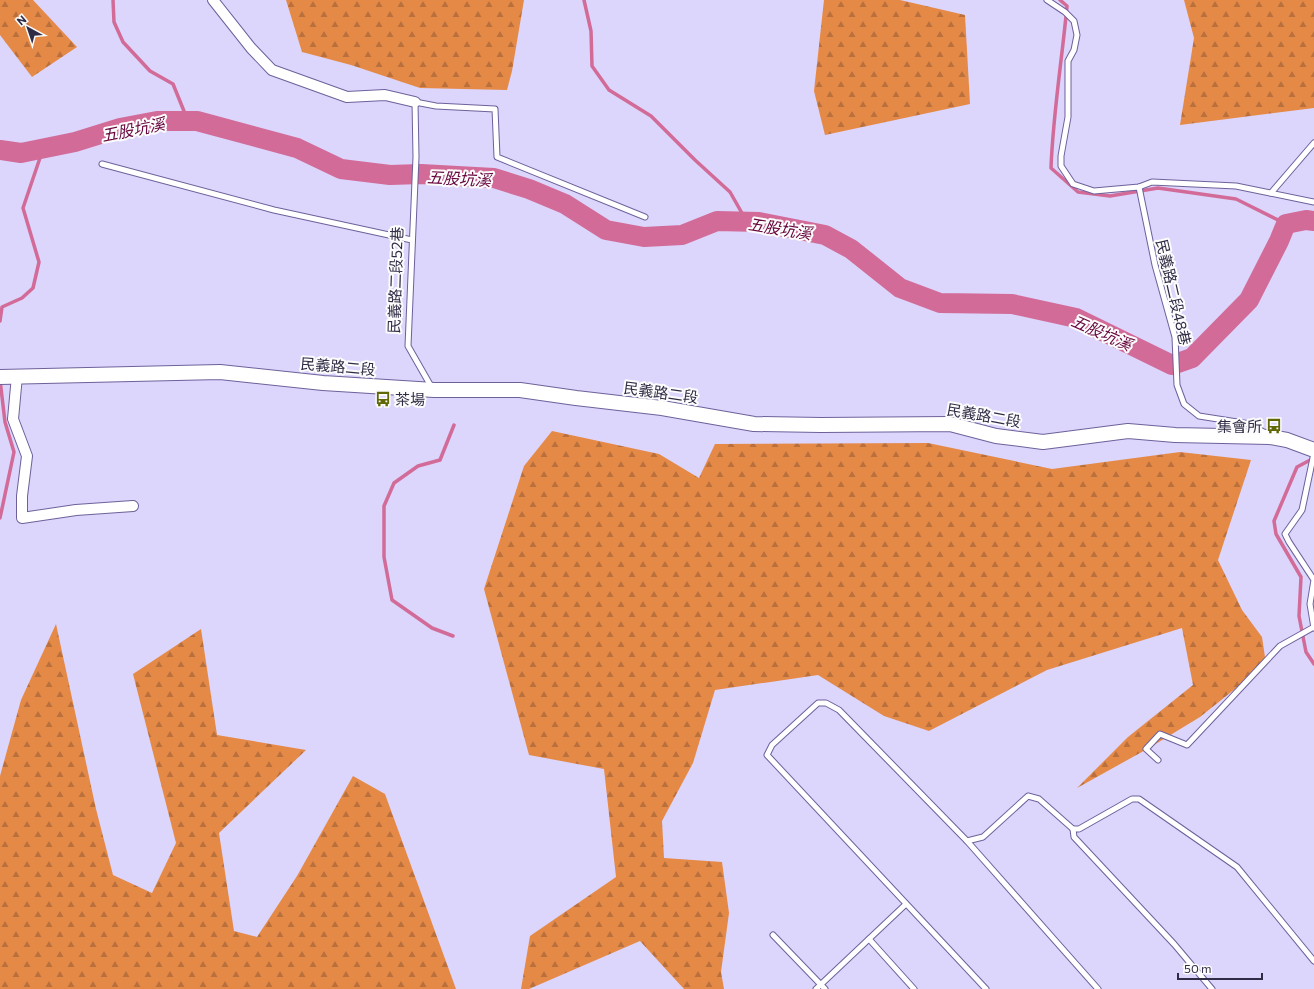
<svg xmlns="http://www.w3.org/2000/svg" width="1314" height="989" font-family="Commissioner,'Noto Sans TC',sans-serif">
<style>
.forest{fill:url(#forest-firs)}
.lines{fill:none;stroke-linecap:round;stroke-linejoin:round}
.stream{stroke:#d26b98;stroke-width:3.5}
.river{stroke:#d26b98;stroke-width:20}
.lane-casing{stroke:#6e619a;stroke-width:7}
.street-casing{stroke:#6e619a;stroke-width:12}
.secondary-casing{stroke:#6e619a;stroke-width:16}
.lane{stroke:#fff;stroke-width:5}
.street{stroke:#fff;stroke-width:10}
.secondary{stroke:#fff;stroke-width:14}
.labels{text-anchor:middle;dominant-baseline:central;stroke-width:4;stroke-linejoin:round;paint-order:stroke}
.street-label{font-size:15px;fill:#312c45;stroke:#fcfcfc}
.poi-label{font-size:15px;fill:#312c45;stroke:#fcfcfc;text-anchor:start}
.water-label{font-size:16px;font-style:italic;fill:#67053d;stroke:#fcfcfc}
</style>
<defs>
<pattern id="forest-firs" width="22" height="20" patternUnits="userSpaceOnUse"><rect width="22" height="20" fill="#e58947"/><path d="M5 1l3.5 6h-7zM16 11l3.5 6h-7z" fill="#ba703d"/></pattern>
</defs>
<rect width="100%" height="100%" fill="#dcd5fc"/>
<g class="forest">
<path d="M0,0h33l44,47 -45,30 -32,-42z"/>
<path d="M286,0h238l-12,71 -5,19 -87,-2 -69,-23 -49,-13z"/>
<path d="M824,0h76l65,15 5,89 -145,31 -11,-44z"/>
<path d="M1184,0h130v108l-134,17 14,-87z"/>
<path d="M552,431l107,23 40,24 16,-34 213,-1 124,26 128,-17 71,8 -33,100 24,50 20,27 4,27 -66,53 -51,31 -72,40 51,-51 65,-52 -11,-57 -135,42 -118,61 -45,-15 -66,-41 -103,15 -22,73 -31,58 2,37 58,4 7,51 -8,59 3,17h-40l-44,-48 -111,48h-8l9,-53 86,-59 -12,-108 -75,-14 -45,-166 40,-123z"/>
<path d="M56,624l40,185 17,66 39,18 24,-50 -43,-169 68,-45 16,106 89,15 -87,83 15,98 23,6 40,-61 56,-100 32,18 71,195h-456v-213l21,-76z"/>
</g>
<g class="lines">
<g class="stream">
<path d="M113,0l1,22 9,20 27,29 23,13 15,37"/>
<path d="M584,0l7,31 1,35 17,24 42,26 44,44 35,32 17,30"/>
<path d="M1060,0l7,6c-5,54 -14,107 -16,162l27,24 32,4 48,-8 78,11 50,25"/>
<path d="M0,321l2,-14 20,-9 11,-10 6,-26 -16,-54 20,-59"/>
<path d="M1314,458l-17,9 -23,54 2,13 25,43 -2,39 7,36 8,12"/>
<path d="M0,518l14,-66 -9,-30 -5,-42"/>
<path d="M453,636l-21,-8 -40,-28 -8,-43v-51l10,-23 24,-17 22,-6 14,-35"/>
</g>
<path class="river" d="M0,150l21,3 54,-11 45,-14 37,-7h40l100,27 44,21 49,6 31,-1 73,4 35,11 36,15 41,26 38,7 38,-2 35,-14 42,1 66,13 26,14 49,39 40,15 72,1 64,14 96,47 20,-7 57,-58 30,-59 7,-17 20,-4 8,1"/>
<defs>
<g id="lane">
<path d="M1047,0l18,12 9,9 3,14 -3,15 -6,11v56l-7,39v10l12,18 21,7 45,-4 13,-5 84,4 78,16"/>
<path d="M102,164l172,46 138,30"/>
<path d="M1139,187l16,78 20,72 2,48 7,19 15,12 51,8 15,9"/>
<path d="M1271,193l43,-50"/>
<path d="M432,388l-24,-42 8,-189 -1,-55 21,4 59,3 2,48 148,60"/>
<path d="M1314,453l-12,57 -17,24 4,8 25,38 -4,24 4,24"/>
<path d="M1158,760l-12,-11 14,-15 27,11 93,-99 34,-19"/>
<path d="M1073,829l1,8 100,107 38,45"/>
<path d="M967,841l131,148"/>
<path d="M773,935l52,54"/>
<path d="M869,939l45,50"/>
<path d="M816,989l90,-85"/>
<path d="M986,989l-219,-234 5,-10 46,-42h8l13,7 128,131 16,-4 45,-41 11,3 34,30h6l53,-30h7l98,68 77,94"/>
</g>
<g id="street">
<path d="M213,0l38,48 21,22 75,27 38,-2 30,7"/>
<path d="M17,376l-4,43 14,37 -5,40v22l54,-8 57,-4"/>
</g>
<path id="secondary" d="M0,377l220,-5 103,11 111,7h86l56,8 86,10 92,16 67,1 129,-1 46,12 47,6 85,-11 47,4 95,2 17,3 27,10"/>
</defs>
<use href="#lane" class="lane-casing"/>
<use href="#street" class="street-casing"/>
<use href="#secondary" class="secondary-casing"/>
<use href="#lane" class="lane"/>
<use href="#street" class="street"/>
<use href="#secondary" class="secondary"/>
</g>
<defs>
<symbol id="bus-bare" viewBox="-9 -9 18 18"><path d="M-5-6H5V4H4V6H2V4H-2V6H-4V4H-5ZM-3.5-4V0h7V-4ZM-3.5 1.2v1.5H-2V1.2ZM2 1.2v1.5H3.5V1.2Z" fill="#616706" stroke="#fcfcfc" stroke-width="2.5" paint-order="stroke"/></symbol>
</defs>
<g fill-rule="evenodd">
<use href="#bus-bare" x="372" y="388" width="22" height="22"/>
<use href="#bus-bare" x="1263" y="415" width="22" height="22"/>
</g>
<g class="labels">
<g class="street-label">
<text transform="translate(395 280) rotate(-88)">民義路二段52巷</text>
<text transform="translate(1174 292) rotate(77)">民義路二段48巷</text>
<text transform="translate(338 366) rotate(5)">民義路二段</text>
<text transform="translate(661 392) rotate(8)">民義路二段</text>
<text transform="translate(984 415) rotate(10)">民義路二段</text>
</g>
<g class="poi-label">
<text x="395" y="399">茶場</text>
<text x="1262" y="426" text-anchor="end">集會所</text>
</g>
<g class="water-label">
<text transform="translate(133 129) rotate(-11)">五股坑溪</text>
<text transform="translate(459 178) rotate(3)">五股坑溪</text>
<text transform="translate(780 228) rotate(9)">五股坑溪</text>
<text transform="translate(1102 332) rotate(24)">五股坑溪</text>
</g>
</g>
<g transform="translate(28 28) rotate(320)" stroke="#fcfcfc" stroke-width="3" paint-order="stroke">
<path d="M0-3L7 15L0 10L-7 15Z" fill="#312c45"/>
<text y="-6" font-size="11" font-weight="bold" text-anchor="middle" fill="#312c45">N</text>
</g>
<path d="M1178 973v6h84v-6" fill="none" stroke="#312c45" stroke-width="2"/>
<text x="1184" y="973" font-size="12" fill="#312c45" stroke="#fcfcfc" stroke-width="3" paint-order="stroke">50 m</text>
</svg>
